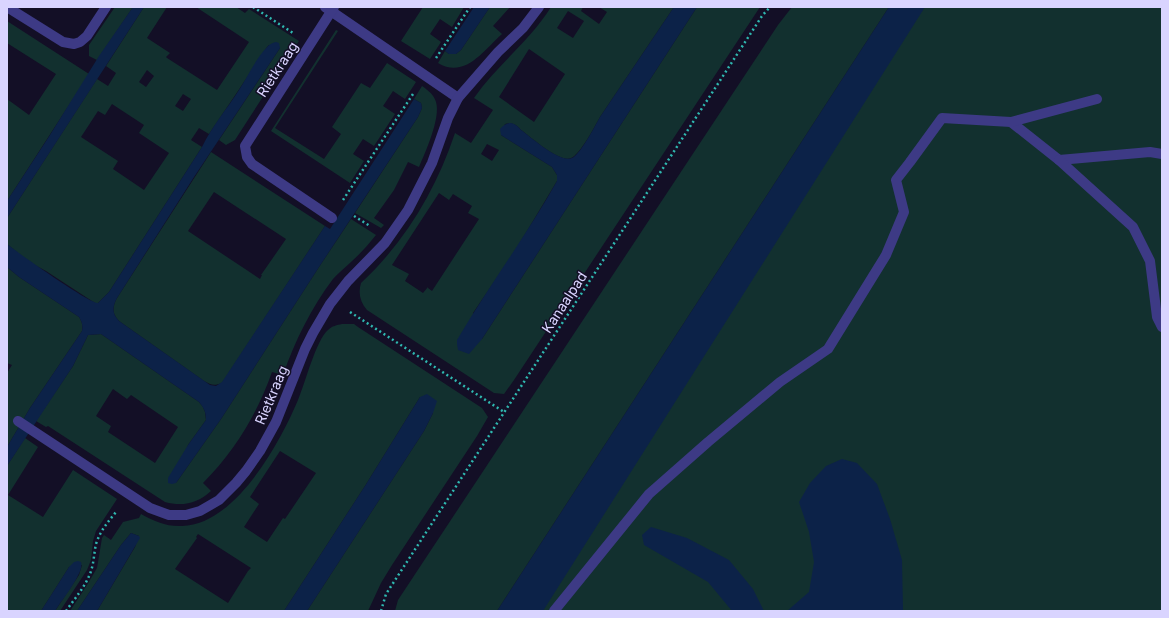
<svg xmlns="http://www.w3.org/2000/svg" width="1169" height="618" font-family="Inter,sans-serif">
<style>
.green{fill:#12302f;fill-rule:evenodd}
.water{fill:#0c2248}
.lines{fill:none;stroke-linecap:round;stroke-linejoin:round}
.path{stroke:#2fb8b0;stroke-width:2.5;stroke-dasharray:2 3;stroke-linecap:butt}
.lane{stroke:#3d3a85;stroke-width:10}
.street{stroke:#3d3a85;stroke-width:10}
.labels{text-anchor:middle;dominant-baseline:central;stroke-width:3;stroke-linejoin:round;paint-order:stroke}
.street-label{font-size:14px;fill:#d9d4ff;stroke:#130f26}
</style>
<rect width="100%" height="100%" fill="#130f26"/>
<g class="green">
<path d="M115,7h18l-36,53 -8,-4v-11z"/>
<path d="M144,7h23l-20,31 23,15 -4,4 1,1 50,32 32,-48 -53,-35h40l9,6 4,-4 50,32 -64,99 -9,5 -7,-5 61,-92 -11,-3 -2,2 -29,44 -29,43 -10,-6 -8,12 11,7 -93,145 -11,11h-3l-49,-32 -17,-9 -22,-18v-26l90,-139 11,7 8,-13 -10,-7zM147,70l7,6 -8,11 -7,-5zM183,94l8,5 -8,12 -8,-5zM112,104l32,21 -5,8 30,20 -25,37 -31,-21 5,-8 -37,-24 17,-26 7,4z"/>
<path d="M423,7h41l-12,20 -12,-8 -10,15 11,8 -11,17 -29,-18z"/>
<path d="M490,7h20l-17,19 9,8c-19,17 -37,45 -64,29l7,-12 4,3h7l5,-4z"/>
<path d="M551,7h32l-2,4 18,13 8,-12 -8,-5h75l-74,110c-5,9 -20,38 -29,41 -12,5 -40,-21 -50,-28 -5,-6 -9,-8 -16,-6l-4,11 51,32 5,8v6l-42,70 -42,62 9,26 215,-332h63l-246,373 -10,14 -10,-1 -127,-83c-7,-8 -9,-17 -6,-27 44,-41 75,-93 94,-150l16,10 22,-33 -19,-12c23,-33 55,-56 77,-91zM568,11l16,10 -11,17 -16,-10zM529,49l36,25 -31,48 -35,-25zM487,144l12,6 -7,11 -11,-7zM439,193l10,7 4,-6 19,12 -4,7 11,6 -47,72 -4,-3v-1l-5,6 -18,-12 4,-7 -17,-9z"/>
<path d="M792,7h97l-392,604h-102l3,-11 380,-575z"/>
<path d="M913,7h249v604h-634z"/>
<path d="M7,21l82,53 -82,127v-102l22,16 27,-41 -49,-31z"/>
<path d="M336,30l2,1 -63,97 49,31 17,-25 -9,-7 29,-44 9,5 17,-25 29,19 -11,17 -12,-8 -10,15 12,8 -21,32 -11,-7 -10,15 11,7 -14,22 -79,-52z"/>
<path d="M422,86c7,5 12,9 14,16 5,16 -11,51 -17,65l-11,-5 -14,28 -20,28 10,7 -3,3 -26,-15 63,-96 4,-9 -1,-5 -7,-4z"/>
<path d="M211,152l114,74 -103,157c-8,3 -11,2 -18,-2l-85,-60c-7,-7 -7,-14 -2,-23zM214,192l72,47 -25,36h1l-2,4 -72,-48z"/>
<path d="M351,219l25,16c-8,10 -16,19 -25,27 -6,6 -13,11 -18,17 -22,29 -38,62 -50,96l-11,-3c-15,42 -37,79 -69,111l8,8c-13,12 -28,16 -46,11l-117,-76 -2,1 -10,-6 37,-55 15,-31 13,-1 98,68 4,5 2,5 1,8 -18,25 -12,38 45,-64 98,-152zM113,389l14,10 4,-4 47,32 -23,36 -47,-31 3,-6 -15,-10z"/>
<path d="M7,267l12,10 60,40c3,5 4,8 3,14l-52,77 -23,39v-74l5,-8 -5,-2z"/>
<path d="M342,324h12l4,3 124,81 6,9 -11,19 -85,129 -11,18 -13,28h-61l117,-180 9,-18 -13,-16 -55,89 -81,125h-187l38,-64 4,-11 -8,-3 -10,12 -44,66h-7l17,-26 10,-17 5,-30 2,-3 7,5 12,-18 16,-4 2,-4c13,7 26,13 41,12 53,-1 98,-83 116,-126 7,-16 18,-60 30,-70 4,-4 9,-5 14,-6zM280,451l36,22 -31,46 -2,-1 -16,24 -23,-15 15,-23 -9,-7zM198,534l53,34 -3,3 -20,32 -53,-34 22,-31 -1,-1z"/>
<path d="M25,438l13,9 -30,48 35,22 30,-47 44,29 -21,32 -3,10 -2,19 -4,10 -27,41h-5l24,-36 3,-10 -13,2 -28,44h-34v-145z"/>
</g>
<g class="water">
<path d="M133,7h11l-137,211v-17l43,-66 49,-79z"/>
<path d="M474,7h16l-29,43 -5,4h-7l-4,-3z"/>
<path d="M674,7h23l-215,332 -13,15 -11,-4 -1,-6v-4c32,-54 69,-104 100,-159v-6l-5,-8 -51,-32 -1,-6c8,-8 13,-8 21,1 10,7 38,33 51,28 8,-3 23,-32 28,-41z"/>
<path d="M889,7h36l-382,604h-46z"/>
<path d="M276,42l3,1 1,5 -86,129 -77,121c-5,9 -5,16 2,23l91,64 6,1 6,-4 103,-156 5,3 84,-130 7,4 1,5 -4,9 -99,150 -98,152 -45,64 -4,1 -4,-1v-5l20,-33 18,-25c0,-8 -2,-12 -7,-18l-98,-68 -13,1 -15,31 -66,100v-19l23,-39 52,-77c1,-6 0,-9 -3,-14l-60,-40 -12,-10v-23c11,9 83,60 91,59l11,-11 93,-145c10,-21 25,-38 37,-57 9,-14 17,-32 29,-44 2,-2 4,-3 8,-4z"/>
<path d="M427,394l10,7 -4,12 -9,18 -117,180h-23l81,-125 55,-89z"/>
<path d="M842,459l15,4 20,21 13,35 12,41 1,51h-116l22,-19 5,-30 -5,-30 -10,-30 11,-19 16,-17z"/>
<path d="M651,527l36,11 42,22 24,29 11,22h-32l-24,-29 -64,-37 -2,-10z"/>
<path d="M131,533l8,3 1,2 -43,73h-20l44,-66z"/>
<path d="M78,561l3,1c4,10 -20,39 -26,49h-14l28,-44 5,-5z"/>
</g>
<g class="lines">
<g class="path">
<path d="M253,7l40,26"/>
<path d="M436,58l34,-51"/>
<path d="M343,200l70,-106"/>
<path d="M354,216l16,10"/>
<path d="M350,312l154,100"/>
<path d="M66,611c9,-13 20,-25 25,-40 3,-9 3,-18 5,-27 4,-13 12,-22 20,-32"/>
<path d="M381,611l5,-17 376,-578 8,-9"/>
</g>
<g class="lane">
<path d="M1011,122l48,38 91,-8 12,2"/>
<path d="M1059,160l74,67 17,34 7,56 5,10"/>
<path d="M554,611l95,-117 59,-52 72,-60 48,-33 58,-94 18,-43 -8,-32 14,-18 32,-44 69,4 86,-23"/>
</g>
<g class="street">
<path d="M7,7l56,35 11,2 6,-2 7,-6 19,-29"/>
<path d="M325,7l133,91"/>
<path d="M332,218l-80,-54 -5,-7 -2,-11 89,-139"/>
<path d="M18,421l132,87 19,7h17l14,-4 19,-11 17,-17 10,-12 14,-20 16,-29 29,-73 8,-16 17,-29 18,-23 37,-38 23,-33 24,-47 16,-45 10,-20 40,-46 25,-24 16,-21"/>
</g>
</g>
<g class="labels">
<g class="street-label">
<text transform="translate(277 69) rotate(-57)">Rietkraag</text>
<text transform="translate(564 302) rotate(-57)">Kanaalpad</text>
<text transform="translate(271 395) rotate(-67)">Rietkraag</text>
</g>
</g>
<rect width="1169" height="618" fill="none" stroke="#d9d4ff" stroke-width="16"/>
</svg>
